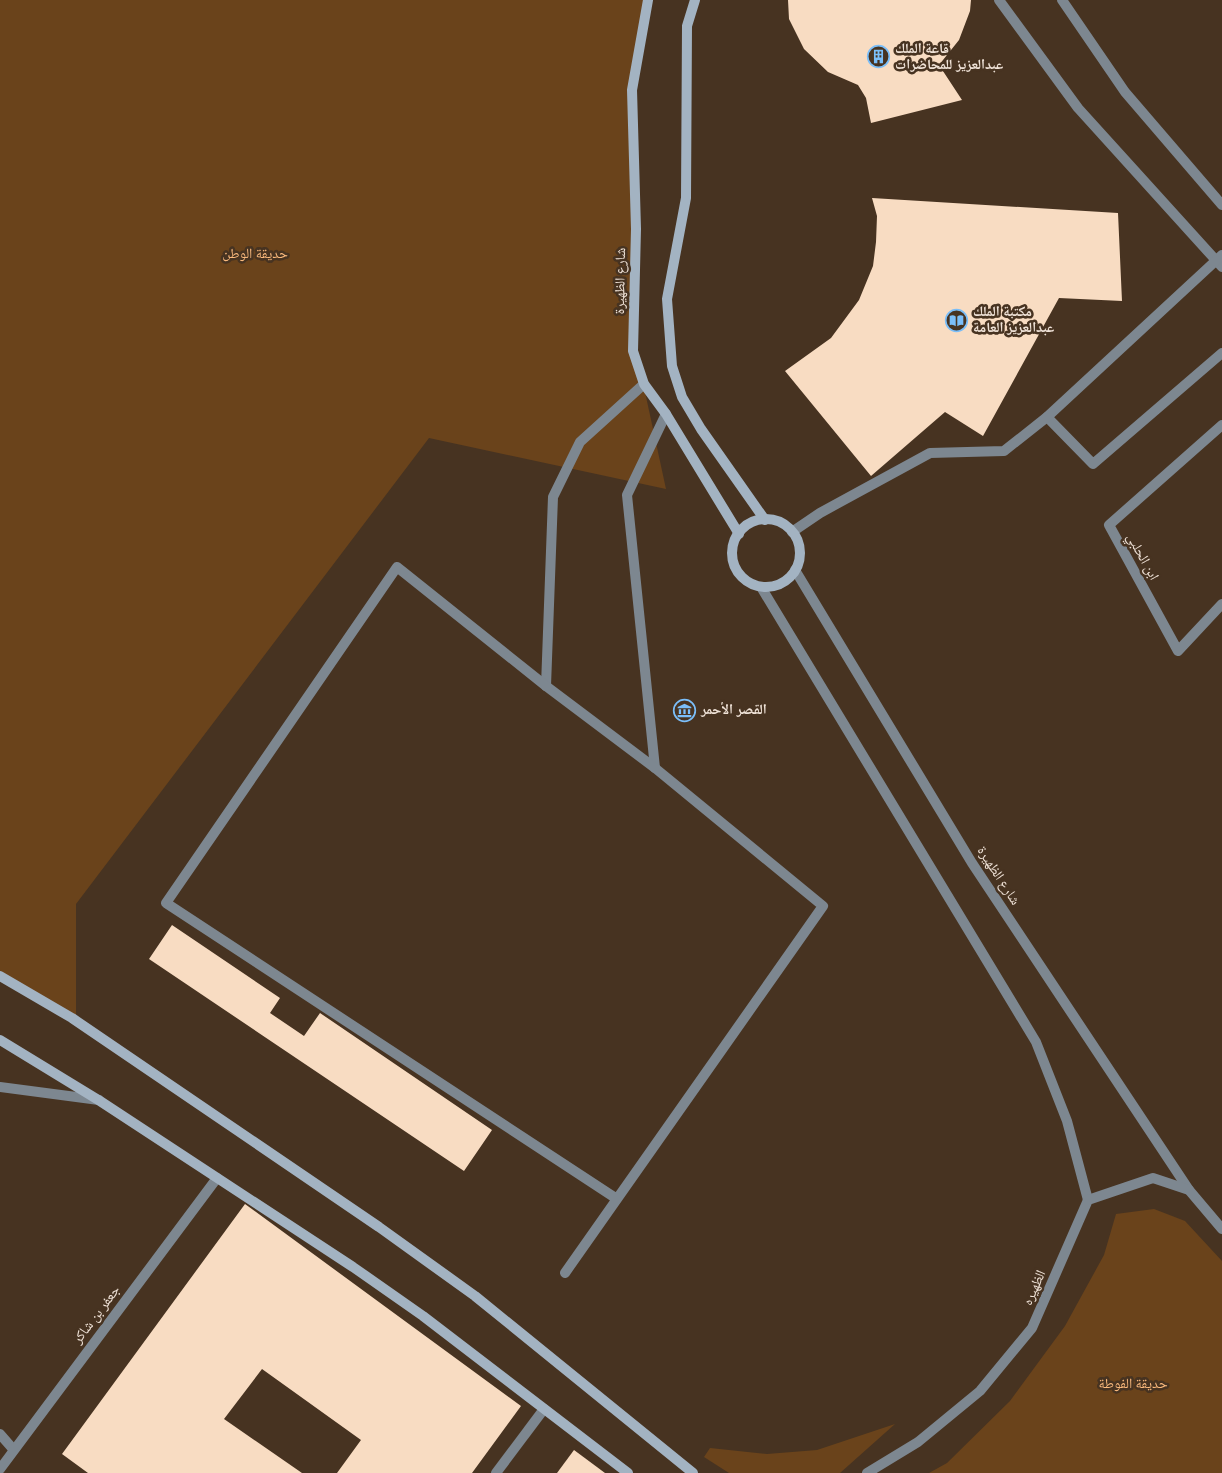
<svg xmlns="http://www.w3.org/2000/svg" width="1222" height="1473" font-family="Overpass,'Noto Naskh Arabic',sans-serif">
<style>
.green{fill:#6a431b}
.building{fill:#f8dcc2}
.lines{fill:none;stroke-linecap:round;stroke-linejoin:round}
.lane{stroke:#7d8790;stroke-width:10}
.street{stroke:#7d8790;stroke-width:10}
.secondary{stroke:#a3b3c2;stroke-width:10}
.labels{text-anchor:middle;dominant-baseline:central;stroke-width:5;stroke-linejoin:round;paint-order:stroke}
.poi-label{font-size:14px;font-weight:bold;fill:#efe2d7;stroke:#473321;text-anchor:start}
.park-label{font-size:14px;fill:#fbba7d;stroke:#473321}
.street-label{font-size:14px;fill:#efe2d7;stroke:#473321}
</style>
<rect width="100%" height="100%" fill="#473321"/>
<g class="green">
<path d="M0,0h652l-17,94 2,261 29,134 -237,-51 -353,466v117l-76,-43z"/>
<path d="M1154,1209l31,12 37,40v212h-293l18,-10 63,-62 55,-75 39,-71 12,-41z"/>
<path d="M895,1424l-55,49h-111l-25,-16 6,-9 57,6 50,-4z"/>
</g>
<g class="building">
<path d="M788,0h183l-1,11 -11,29 -20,25 23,35 -91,23 -5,-25 -8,-13 -30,-13 -24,-23 -15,-30z"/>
<path d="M872,198l246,15 4,88 -63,-3 -76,138 -38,-24 -74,64 -86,-105 46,-33 28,-38 14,-34 3,-24 1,-26z"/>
<path d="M172,925l108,73 -10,15 34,23 16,-23 172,117 -28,41 -315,-212z"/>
<path d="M245,1204l276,202 -49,67h-135l24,-33 -99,-71 -38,50 78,54h-214l-26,-19z"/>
<path d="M574,1450l31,23h-48z"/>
</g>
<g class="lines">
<g class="lane">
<path d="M999,0l79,108 144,159"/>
<path d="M1062,0l63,92 97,113"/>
<path d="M1047,417l46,47 129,-111"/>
<path d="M792,532l28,-19 110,-60 74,-2 43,-34 175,-162"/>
<path d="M546,686l7,-189 27,-55 64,-58"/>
<path d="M655,768l-28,-273 39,-81"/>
<path d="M565,1273l258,-367 -168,-138 -109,-82 -149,-119 -231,336 451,296"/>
</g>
<g class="street">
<path d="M1222,425l-113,100 69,126 44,-47"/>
<path d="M795,570l177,293 217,327"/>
<path d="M761,587l275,455 31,79 21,79"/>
<path d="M0,1087l99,13"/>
<path d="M0,1434l13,15"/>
<path d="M0,1469l217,-291"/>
<path d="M496,1473l48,-64"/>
<path d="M867,1473l51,-31 62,-51 52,-63 56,-128 65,-22 36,12 33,39"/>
</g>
<g class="secondary">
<path d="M648,0l-16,90 4,139 -3,122 11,33 22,30 73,120"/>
<path d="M695,0l-8,26 -1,172 -19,101 5,67 10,31 19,32 64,91"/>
<circle cx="766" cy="553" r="34"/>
<path d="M0,976l72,42 307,209 96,69 218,177"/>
<path d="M0,1040l100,61 253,166 70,49 205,157"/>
</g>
</g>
<defs>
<symbol id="building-ring" viewBox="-11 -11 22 22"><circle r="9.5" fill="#473321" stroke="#7bbef8" stroke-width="1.5"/><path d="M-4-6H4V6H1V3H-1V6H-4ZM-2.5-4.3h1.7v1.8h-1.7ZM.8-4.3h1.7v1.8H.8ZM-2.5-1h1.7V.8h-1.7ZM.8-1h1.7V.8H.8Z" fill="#7bbef8"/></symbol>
<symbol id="library-ring" viewBox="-11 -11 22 22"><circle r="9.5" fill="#473321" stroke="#7bbef8" stroke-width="1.5"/><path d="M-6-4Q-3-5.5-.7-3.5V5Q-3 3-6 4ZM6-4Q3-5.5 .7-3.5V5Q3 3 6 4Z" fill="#7bbef8"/></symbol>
<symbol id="museum-ring" viewBox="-11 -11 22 22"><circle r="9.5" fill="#473321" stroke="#7bbef8" stroke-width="1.5"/><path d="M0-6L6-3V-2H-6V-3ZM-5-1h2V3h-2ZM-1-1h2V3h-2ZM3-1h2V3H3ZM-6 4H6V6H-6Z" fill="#7bbef8"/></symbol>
</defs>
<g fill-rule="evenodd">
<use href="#building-ring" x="866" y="44" width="25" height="25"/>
<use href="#library-ring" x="944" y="308" width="25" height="25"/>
<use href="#museum-ring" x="672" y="698" width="25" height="25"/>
</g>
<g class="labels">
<g class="poi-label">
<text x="895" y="49">قاعة الملك<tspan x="895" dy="16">عبدالعزيز للمحاضرات</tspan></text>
<text x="973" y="312">مكتبة الملك<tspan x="973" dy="16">عبدالعزيز العامة</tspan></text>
<text x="701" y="710">القصر الأحمر</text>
</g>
<g class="park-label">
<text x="255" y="254">حديقة الوطن</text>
<text x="1133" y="1384">حديقة الفوطة</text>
</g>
<g class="street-label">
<text transform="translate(621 281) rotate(-89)">شارع الظهيرة</text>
<text transform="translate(1142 557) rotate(61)">ابن الحلبي</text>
<text transform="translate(998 876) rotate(57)">شارع الظهيرة</text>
<text transform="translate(1035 1288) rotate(-66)">الظهيره</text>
<text transform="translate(97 1315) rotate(-53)">جعفر بن شاكر</text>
</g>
</g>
</svg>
